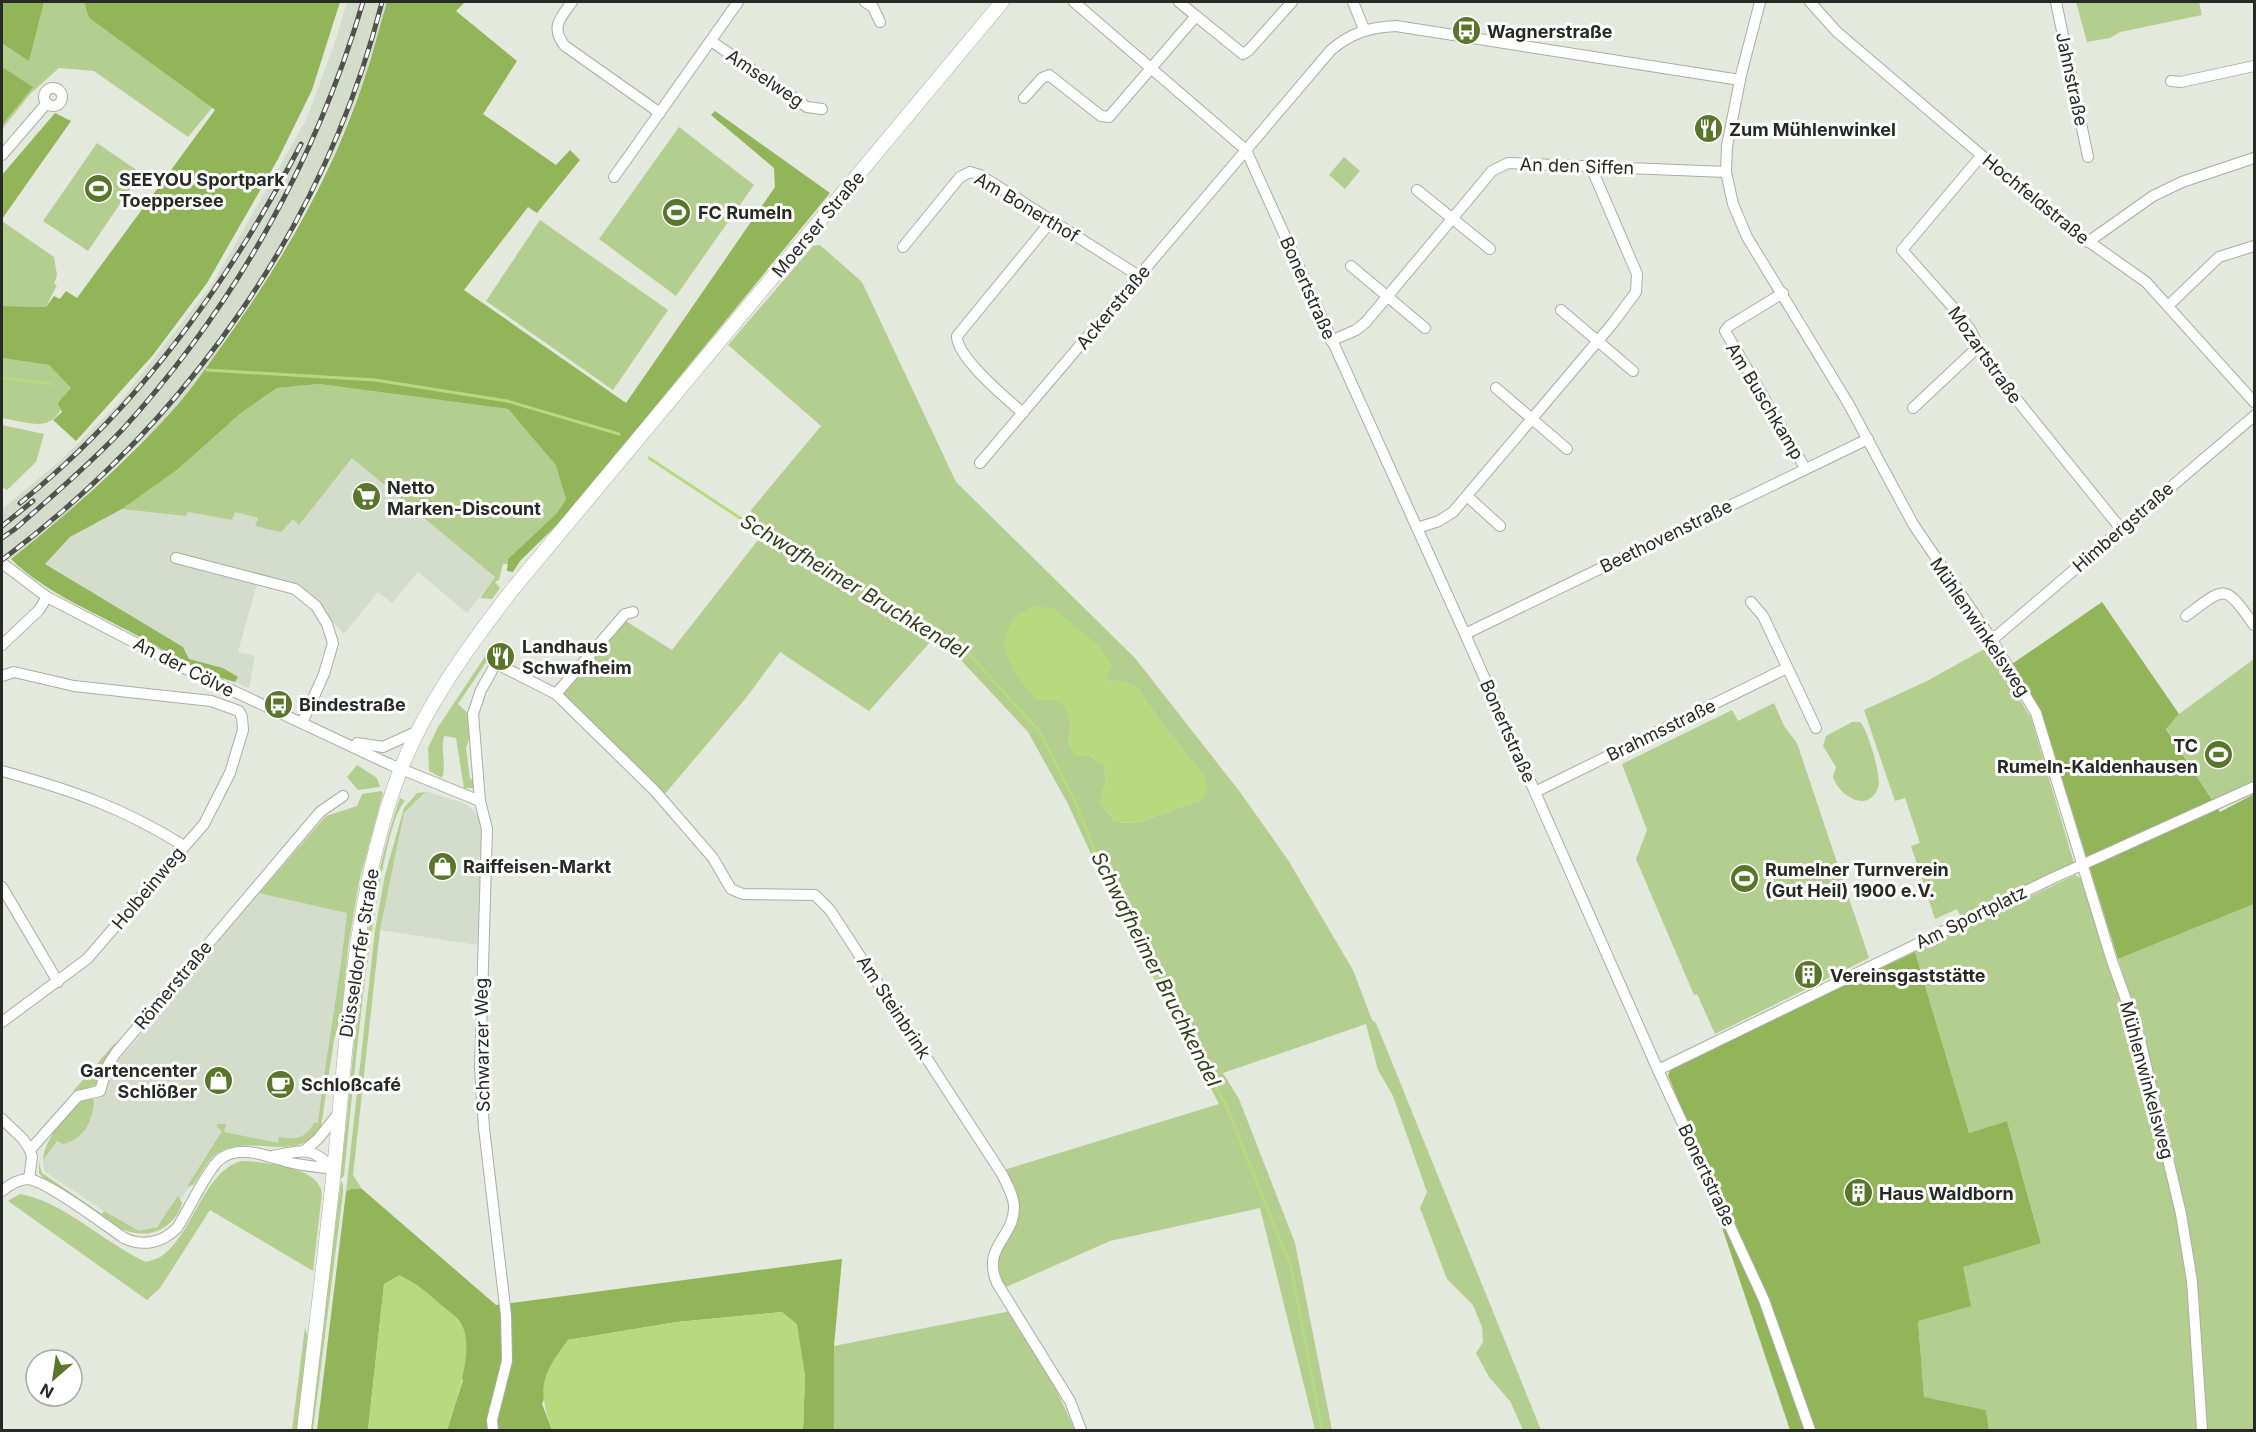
<svg xmlns="http://www.w3.org/2000/svg" width="2256" height="1432" font-family="Inter,sans-serif">
<style>
.built{fill:#d4dccb}
.green{fill:#b3ce8f;fill-rule:evenodd}
.forest{fill:#92b559}
.water{fill:#b6db7e}
.lines{fill:none;stroke-linecap:round;stroke-linejoin:round}
.stream{stroke:#b6db7e;stroke-width:3}
.minor-casing{stroke:#aaaea4;stroke-width:12}
.major-casing{stroke:#aaaea4;stroke-width:15}
.minor{stroke:#fff;stroke-width:10}
.major{stroke:#fff;stroke-width:14}
.rail-casing{stroke:#50534d;stroke-width:5}
.rail{stroke:#fff;stroke-width:3;stroke-dasharray:9;stroke-linecap:butt}
.labels{text-anchor:middle;dominant-baseline:central;stroke-width:6;stroke-linejoin:round;paint-order:stroke}
.poi-label{font-size:18px;font-weight:bold;fill:#272925;stroke:#fff;text-anchor:start}
.street-label{font-size:18px;fill:#272925;stroke:#fff}
.water-label{font-size:20px;font-style:italic;fill:#303f19;stroke:#fff}
</style>
<rect width="100%" height="100%" fill="#e4e9de"/>
<g class="built">
<path d="M347,2h40l-23,79 -29,71 -57,108 -79,118 -36,43 -110,105 -51,39v-56l59,-49 58,-57 94,-120 93,-163 28,-75z"/>
<path d="M352,458l143,119 -28,36 -49,-41 -26,31 -14,-11 -34,42 -34,-37 -53,-14 -19,69 17,4 -6,32 -14,-6 3,-5 -15,-9 -34,-9 -6,-12 -138,-83 25,-27 52,-28 62,7 4,-4 44,8 3,-9 23,7 -3,8 38,-7 6,5z"/>
<path d="M425,791l41,13 12,11 4,9 -5,121 -97,-15 24,-117z"/>
<path d="M268,891l83,19 -34,219 -25,15 -71,-3 -54,78 -17,11 -11,1 -10,-3 -85,-57 -1,-10 4,-10 38,-48 20,-8 7,-26 147,-176z"/>
</g>
<g class="green">
<path d="M2,2h82l5,16 123,90 -24,29 -94,-66 -35,-3 -28,25 -29,36z"/>
<path d="M2076,2h123l3,13 -82,17 -10,6 -23,4z"/>
<path d="M679,127l75,58 -78,111 -77,-57z"/>
<path d="M97,143l44,30 -53,78 -45,-30z"/>
<path d="M1344,157l16,14 -15,18 -16,-14z"/>
<path d="M540,220l128,90 -55,80 -127,-89z"/>
<path d="M2,221l52,36 3,18 -3,9 3,1 -11,22 -44,-1z"/>
<path d="M820,245l42,37 94,200 179,176 105,134 48,68 65,110 19,50 4,3 165,407h-18l-13,-29 -21,-24 -13,-24 7,-11 -1,-15 -9,-22 -26,-26 -27,-71 7,-16 -34,-96 -15,-26 -12,-46 -143,49 16,26 56,144 37,187h-17l-55,-222 -150,33 -106,47 -8,-28 20,-43 -12,-47 215,-66 -116,-224 -35,-76 -40,-72 -70,-75 -27,-16 -62,70 -89,-59 -34,46 -82,97 -101,-100 61,-75 48,30 86,-110 -7,-30 70,-84 -93,-81 85,-99zM1078,631l21,15 6,34 18,2 14,5 22,33 45,56 -3,24 -64,23 -22,-1 -15,-20 6,-21 -2,-17 -36,-20 3,-18 -5,-20 -10,-6z"/>
<path d="M2,358l47,7 22,23c-17,45 -27,38 -69,30z"/>
<path d="M319,384l189,25 49,56 9,34 -9,14 -49,46 -1,5h-4l-4,16 -4,2 5,6 -8,11 -12,-1 15,-21 -143,-119 -53,67 -6,-6 -12,13 -26,-6 3,-8 -23,-6 -3,8 -44,-8 -3,4 -63,-7 55,-39 64,-57 36,-25z"/>
<path d="M2,425l42,9 -8,28 -29,28 -5,-3z"/>
<path d="M1988,647l43,71 43,145 -113,54 -4,-8 -22,10 -24,-73 9,-3 -15,-45 -10,3 -31,-91 63,-29z"/>
<path d="M488,652l3,3 -33,49 11,10v25l-3,9 4,31 5,1 -2,8h-9l-8,-50 -12,-2c-4,15 3,29 -2,42l-13,-7 -1,-23 10,-21z"/>
<path d="M2254,659v123l-39,22 -49,-76 13,-14z"/>
<path d="M1774,703l10,23 13,17 72,215 -154,76 -18,-40 -3,1 -58,-136 11,-29 -25,-66 110,-54 6,11z"/>
<path d="M1852,722h8c8,7 22,56 18,66 -11,27 -40,6 -45,-11l3,-10 -13,-21 3,-10z"/>
<path d="M357,765l20,13 3,9 -22,3 -11,-13z"/>
<path d="M381,791l2,2 -24,89 -11,66 -6,63 -8,29 -13,87c-25,40 -74,3 -106,28 -9,7 -15,21 -22,30l-6,2 35,-56 -6,-5 2,-2h8l-2,8 54,11 1,-6c17,3 26,2 35,-14h4c8,-70 22,-140 29,-210l-88,-20 67,-77 31,-10 5,-12z"/>
<path d="M425,792l-21,21 -24,117 -27,245 9,14 -16,3 29,-262 10,-55 19,-67 13,-15z"/>
<path d="M400,798l5,3c-30,29 -55,318 -61,375l-4,3c16,-127 18,-259 60,-381z"/>
<path d="M2075,875l8,4c35,111 70,220 93,334 14,72 17,145 22,217h-209l-3,-20 -62,-13 -6,-77 45,-53 78,-25 -34,-121 -38,12 -54,-181z"/>
<path d="M2254,904v526h-47c-5,-54 -7,-109 -14,-163 -14,-105 -40,-208 -75,-308z"/>
<path d="M116,1042l-20,43 -23,8 1,-3z"/>
<path d="M89,1097l5,3c-1,20 -9,39 -31,44l-6,-3 -14,19c1,-19 27,-57 46,-63z"/>
<path d="M242,1161c22,1 76,5 80,32l-9,78 -103,-61 -50,78 -13,12 -139,-99 12,-7c43,7 84,49 126,68 5,-2 13,-3 17,-7 31,-23 41,-85 79,-94z"/>
<path d="M39,1162l3,11 60,41 2,-3 35,20 18,-4 21,-31 4,7c-2,9 -8,17 -16,23 -35,27 -89,-25 -120,-45l-7,-8z"/>
<path d="M341,1181l2,3v9l-30,237h-4z"/>
<path d="M1011,1311l39,65 25,54h-241v-84z"/>
<path d="M305,1327l3,11 -10,92h-6z"/>
</g>
<g class="forest">
<path d="M2,2h42l-15,59 -27,-18z"/>
<path d="M84,2h256l-28,88 -34,69 -71,124 -54,72 -77,86 -23,-21 9,-8 -4,-9 13,-15 -22,-23 -47,-7v-52l44,1 8,-11 6,3 6,-8 11,7 138,-188 -126,-92z"/>
<path d="M387,2h78l-9,9 61,50 -34,53 73,51 14,-15 10,10 -43,53 -9,-6 -64,83 162,113 149,-216 -1,-19 -63,-53 4,-4 115,82 -266,325 -44,43 -7,11 -6,-1 1,-12 49,-46 9,-14 -10,-34 -48,-56 -189,-25 -42,4 -36,25 -64,57 -55,39 -52,28 -25,27 138,83 6,12 34,9 15,9 -3,5c-35,-9 -64,-28 -95,-45 -44,-24 -93,-43 -129,-78 53,-42 104,-87 151,-137 23,-24 42,-51 61,-78 58,-80 110,-170 141,-264 9,-26 15,-52 23,-78z"/>
<path d="M2,67l31,20 -31,38z"/>
<path d="M55,113l16,8 -69,98v-44z"/>
<path d="M2102,602l77,112 -13,15 54,83 34,-18v110l-136,55 -77,-248 -29,-47z"/>
<path d="M1915,952l54,181 38,-12 34,122 -78,24 8,39 -53,15 6,76 62,13 3,20h-199l-103,-307 -19,-48 4,-8z"/>
<path d="M351,1189h11l134,116 346,-46 -8,87v84h-31l2,-55 -23,-63 -105,10 -109,18 -26,64 10,26h-105l16,-50 -79,-95 -16,145h-51l29,-238z"/>
</g>
<g class="water">
<path d="M1034,606l19,2 46,38 13,19 -6,15 17,2 14,5 22,33 45,56 4,16 -7,8 -64,23 -22,-1 -15,-20 6,-21 -2,-17 -14,-8h-14l-8,-12 3,-18 -6,-20 -9,-6h-20l-22,-28 -11,-28 11,-27z"/>
<path d="M399,1275c17,8 28,17 41,29 6,5 13,10 18,15 21,25 -3,84 -11,111h-79l16,-146z"/>
<path d="M782,1312l15,12 8,51 -2,55h-251c-15,-41 -11,-55 16,-90l109,-18z"/>
</g>
<g class="lines">
<g class="stream">
<path d="M207,370l168,10 132,21 112,33"/>
<path d="M2,378l50,6"/>
<path d="M649,458l97,64 168,97 56,36 69,76 36,70 31,79 60,116 59,107 66,164 31,163"/>
</g>
<defs>
<g id="minor">
<path d="M572,2c-12,16 -22,26 -7,44l95,67"/>
<path d="M865,2l8,5 7,15"/>
<path d="M1074,2l172,148 219,484 193,436 106,230 46,130"/>
<path d="M1179,2l17,14"/>
<path d="M1353,2l11,27"/>
<path d="M1760,2l-19,73 -14,71 -1,26 7,32 14,33 101,166 65,121 79,116 44,73 76,248 27,75 42,178 11,67 10,149"/>
<path d="M1810,2l27,30 217,185 92,65 108,120"/>
<path d="M2056,2l32,155"/>
<path d="M711,41l96,66 15,2"/>
<path d="M2171,81l10,1 73,-16"/>
<circle cx="53" cy="97" r="9"/>
<path d="M1024,98l18,-20 7,-3 52,41 8,1 87,-101 47,38 6,-4 43,-48"/>
<path d="M2,155l45,-52"/>
<path d="M1981,156l-79,94 55,62 14,19 18,34 132,164"/>
<path d="M614,177l124,-175"/>
<path d="M1417,190l73,59"/>
<path d="M2088,242l65,-46 29,-14 72,-24"/>
<path d="M903,247l57,-70 10,-5 10,3 159,101"/>
<path d="M1351,266l74,62"/>
<path d="M1783,293l-54,33 -4,5 80,137"/>
<path d="M2169,305l50,-48 35,-11"/>
<path d="M1561,310l72,61"/>
<path d="M1331,341l25,-11 10,-8 126,-151 16,-8 218,9"/>
<path d="M1496,388l71,61"/>
<path d="M1913,408l65,-61"/>
<path d="M1023,413c-16,-14 -67,-56 -66,-77l95,-116"/>
<path d="M980,463l351,-413c20,-17 39,-23 65,-24l344,54"/>
<path d="M1467,496l33,30"/>
<path d="M1417,528l22,-7 14,-9 160,-189 23,-31 1,-18 -46,-107"/>
<path d="M176,558l119,31 21,17 11,18 6,19 -9,31 -22,49"/>
<path d="M2,563l45,34 133,69 209,98 91,37"/>
<path d="M1751,602l12,14 53,112"/>
<path d="M2186,616c40,-30 38,-33 68,9"/>
<path d="M1465,634l403,-195"/>
<path d="M1992,640l262,-224"/>
<path d="M2,645l37,-35 8,-13"/>
<path d="M2,676l12,-4 60,14 137,15 28,10 3,6 1,13 -13,43 -26,51 -117,135 -85,63"/>
<path d="M556,694l69,-80 8,-2"/>
<path d="M357,743l26,4 35,-16"/>
<path d="M2,771c69,19 120,36 182,75"/>
<path d="M1535,792l252,-124"/>
<path d="M2,887l56,95"/>
<path d="M1658,1070l395,-192 201,-91"/>
<path d="M2,1119l21,20 7,11"/>
<path d="M305,1150l13,-11 20,-25"/>
<path d="M273,1156c31,-6 38,-10 61,13"/>
<path d="M29,1179l3,-22 -2,-7 48,-54 22,-5 7,-24 8,-13 205,-242 23,-16"/>
<path d="M2,1191c7,-6 15,-11 25,-12 18,0 79,47 97,59 19,9 38,5 53,-10 12,-18 27,-53 41,-67 19,-18 49,-5 70,1 15,4 31,5 46,7"/>
<path d="M493,1430l-1,-10 15,-59 -1,-46 -22,-187 -4,-60 7,-239 -7,-28 -7,-87 8,-24 13,-23 5,-2 57,29 99,97 58,67 18,31 12,5 72,1 15,15 172,264c4,9 11,20 12,31 2,32 -33,41 -17,78l73,118 11,29"/>
</g>
<path id="major" d="M304,1430c10,-87 21,-174 30,-261 14,-134 18,-271 66,-398 26,-67 69,-125 112,-181l490,-588"/>
</defs>
<use href="#minor" class="minor-casing"/>
<use href="#major" class="major-casing"/>
<use href="#minor" class="minor"/>
<use href="#major" class="major"/>
<defs>
<g id="rail">
<path d="M20,503c119,-96 211,-224 281,-359"/>
<path d="M2,526l31,-25"/>
<path d="M2,538l13,-9c36,-32 74,-64 107,-99 112,-123 194,-269 241,-428"/>
<path d="M2,560c184,-138 323,-334 380,-558"/>
</g>
</defs>
<use href="#rail" class="rail-casing"/>
<use href="#rail" class="rail"/>
</g>
<defs>
<symbol id="bus-disc" viewBox="-11 -11 22 22"><circle r="9.5" fill="#5a762a" stroke="#fff"/><path d="M-5-6H5V4H4V6H2V4H-2V6H-4V4H-5ZM-3.5-4V0h7V-4ZM-3.5 1.2v1.5H-2V1.2ZM2 1.2v1.5H3.5V1.2Z" fill="#fff"/></symbol>
<symbol id="restaurant-disc" viewBox="-11 -11 22 22"><circle r="9.5" fill="#5a762a" stroke="#fff"/><path d="M-5-6h1v4h1v-4h1v4h1v-4h1v5L-1.5 .5V6h-2V.5L-5-1ZM5-6V6H3V1.5H1.5Q1.5-4 5-6Z" fill="#fff"/></symbol>
<symbol id="stadium-disc" viewBox="-11 -11 22 22"><circle r="9.5" fill="#5a762a" stroke="#fff"/><path d="M0-5a6.5 5 0 1 0 0 10a6.5 5 0 1 0 0-10ZM-3.5-1.8h7v3.6h-7Z" fill="#fff"/></symbol>
<symbol id="supermarket-disc" viewBox="-11 -11 22 22"><circle r="9.5" fill="#5a762a" stroke="#fff"/><path d="M-6-5.5h2.5l.6 2H6L4.5 2H-2.5L-4.4-4H-6ZM-1.5 3.2a1.3 1.3 0 1 0 .1 0ZM3 3.2a1.3 1.3 0 1 0 .1 0Z" fill="#fff"/></symbol>
<symbol id="shop-disc" viewBox="-11 -11 22 22"><circle r="9.5" fill="#5a762a" stroke="#fff"/><path d="M-5-2.5h2.3a2.7 3.5 0 0 1 5.4 0H5L5.5 6h-11ZM-1.5-2.5h3a1.5 2.3 0 0 0-3 0Z" fill="#fff"/></symbol>
<symbol id="building-disc" viewBox="-11 -11 22 22"><circle r="9.5" fill="#5a762a" stroke="#fff"/><path d="M-4-6H4V6H1V3H-1V6H-4ZM-2.5-4.3h1.7v1.8h-1.7ZM.8-4.3h1.7v1.8H.8ZM-2.5-1h1.7V.8h-1.7ZM.8-1h1.7V.8H.8Z" fill="#fff"/></symbol>
<symbol id="cafe-disc" viewBox="-11 -11 22 22"><circle r="9.5" fill="#5a762a" stroke="#fff"/><path d="M-5.5-4.5H6V0H3Q3 3.5 0 3.5H-2.5Q-5.5 3.5-5.5 0ZM3-3.2v2h1.7v-2ZM-6 4.5H4V6H-6Z" fill="#fff"/></symbol>
</defs>
<g fill-rule="evenodd">
<use href="#bus-disc" x="1450" y="14" width="33" height="33"/>
<use href="#restaurant-disc" x="1692" y="112" width="33" height="33"/>
<use href="#stadium-disc" x="82" y="172" width="33" height="33"/>
<use href="#stadium-disc" x="660" y="196" width="33" height="33"/>
<use href="#supermarket-disc" x="350" y="480" width="33" height="33"/>
<use href="#restaurant-disc" x="484" y="640" width="33" height="33"/>
<use href="#bus-disc" x="262" y="688" width="33" height="33"/>
<use href="#stadium-disc" x="2202" y="738" width="33" height="33"/>
<use href="#shop-disc" x="426" y="850" width="33" height="33"/>
<use href="#stadium-disc" x="1728" y="862" width="33" height="33"/>
<use href="#building-disc" x="1792" y="958" width="33" height="33"/>
<use href="#shop-disc" x="202" y="1064" width="33" height="33"/>
<use href="#cafe-disc" x="264" y="1068" width="33" height="33"/>
<use href="#building-disc" x="1842" y="1176" width="33" height="33"/>
</g>
<g class="labels">
<g class="poi-label">
<text x="1487" y="31">Wagnerstraße</text>
<text x="1729" y="129">Zum Mühlenwinkel</text>
<text x="119" y="179">SEEYOU Sportpark<tspan x="119" dy="21">Toeppersee</tspan></text>
<text x="698" y="212">FC Rumeln</text>
<text x="387" y="487">Netto<tspan x="387" dy="21">Marken-Discount</tspan></text>
<text x="522" y="646">Landhaus<tspan x="522" dy="21">Schwafheim</tspan></text>
<text x="299" y="704">Bindestraße</text>
<text x="2198" y="745" text-anchor="end">TC<tspan x="2198" dy="21">Rumeln-Kaldenhausen</tspan></text>
<text x="463" y="866">Raiffeisen-Markt</text>
<text x="1765" y="869">Rumelner Turnverein<tspan x="1765" dy="21">(Gut Heil) 1900 e.V.</tspan></text>
<text x="1830" y="975">Vereinsgaststätte</text>
<text x="197" y="1070" text-anchor="end">Gartencenter<tspan x="197" dy="21">Schlößer</tspan></text>
<text x="301" y="1084">Schloßcafé</text>
<text x="1879" y="1193">Haus Waldborn</text>
</g>
<g class="street-label">
<text transform="translate(765 78) rotate(34)">Amselweg</text>
<text transform="translate(2072 79) rotate(78)">Jahnstraße</text>
<text transform="translate(1577 166) rotate(2)">An den Siffen</text>
<text transform="translate(2036 199) rotate(39)">Hochfeldstraße</text>
<text transform="translate(1027 207) rotate(31)">Am Bonerthof</text>
<text transform="translate(818 224) rotate(-50)">Moerser Straße</text>
<text transform="translate(1308 288) rotate(66)">Bonertstraße</text>
<text transform="translate(1113 307) rotate(-50)">Ackerstraße</text>
<text transform="translate(1985 355) rotate(55)">Mozartstraße</text>
<text transform="translate(1765 401) rotate(59)">Am Buschkamp</text>
<text transform="translate(2123 527) rotate(-41)">Himbergstraße</text>
<text transform="translate(1666 536) rotate(-26)">Beethovenstraße</text>
<text transform="translate(1980 627) rotate(56)">Mühlenwinkelsweg</text>
<text transform="translate(184 667) rotate(27)">An der Cölve</text>
<text transform="translate(1661 730) rotate(-26)">Brahmsstraße</text>
<text transform="translate(1508 731) rotate(66)">Bonertstraße</text>
<text transform="translate(148 888) rotate(-50)">Holbeinweg</text>
<text transform="translate(1971 917) rotate(-26)">Am Sportplatz</text>
<text transform="translate(359 953) rotate(-81)">Düsseldorfer Straße</text>
<text transform="translate(173 985) rotate(-50)">Römerstraße</text>
<text transform="translate(894 1007) rotate(57)">Am Steinbrink</text>
<text transform="translate(482 1045) rotate(-91)">Schwarzer Weg</text>
<text transform="translate(2147 1080) rotate(75)">Mühlenwinkelsweg</text>
<text transform="translate(1707 1175) rotate(65)">Bonertstraße</text>
</g>
<g class="water-label">
<text transform="translate(854 586) rotate(31)">Schwafheimer Bruchkendel</text>
<text transform="translate(1156 969) rotate(63)">Schwafheimer Bruchkendel</text>
</g>
</g>
<rect width="2256" height="1432" fill="none" stroke="#272925" stroke-width="6"/>
<g transform="translate(54 1378) rotate(209)"><circle r="28" fill="#ffffff" stroke="#a9a9a8" stroke-width="1.5"/>
<path d="M0-4.5L10 22L0 15L-10 22Z" fill="#5a762a"/>
<text y="-9" font-size="16" font-weight="bold" text-anchor="middle" fill="#272925">N</text>
</g>
</svg>
